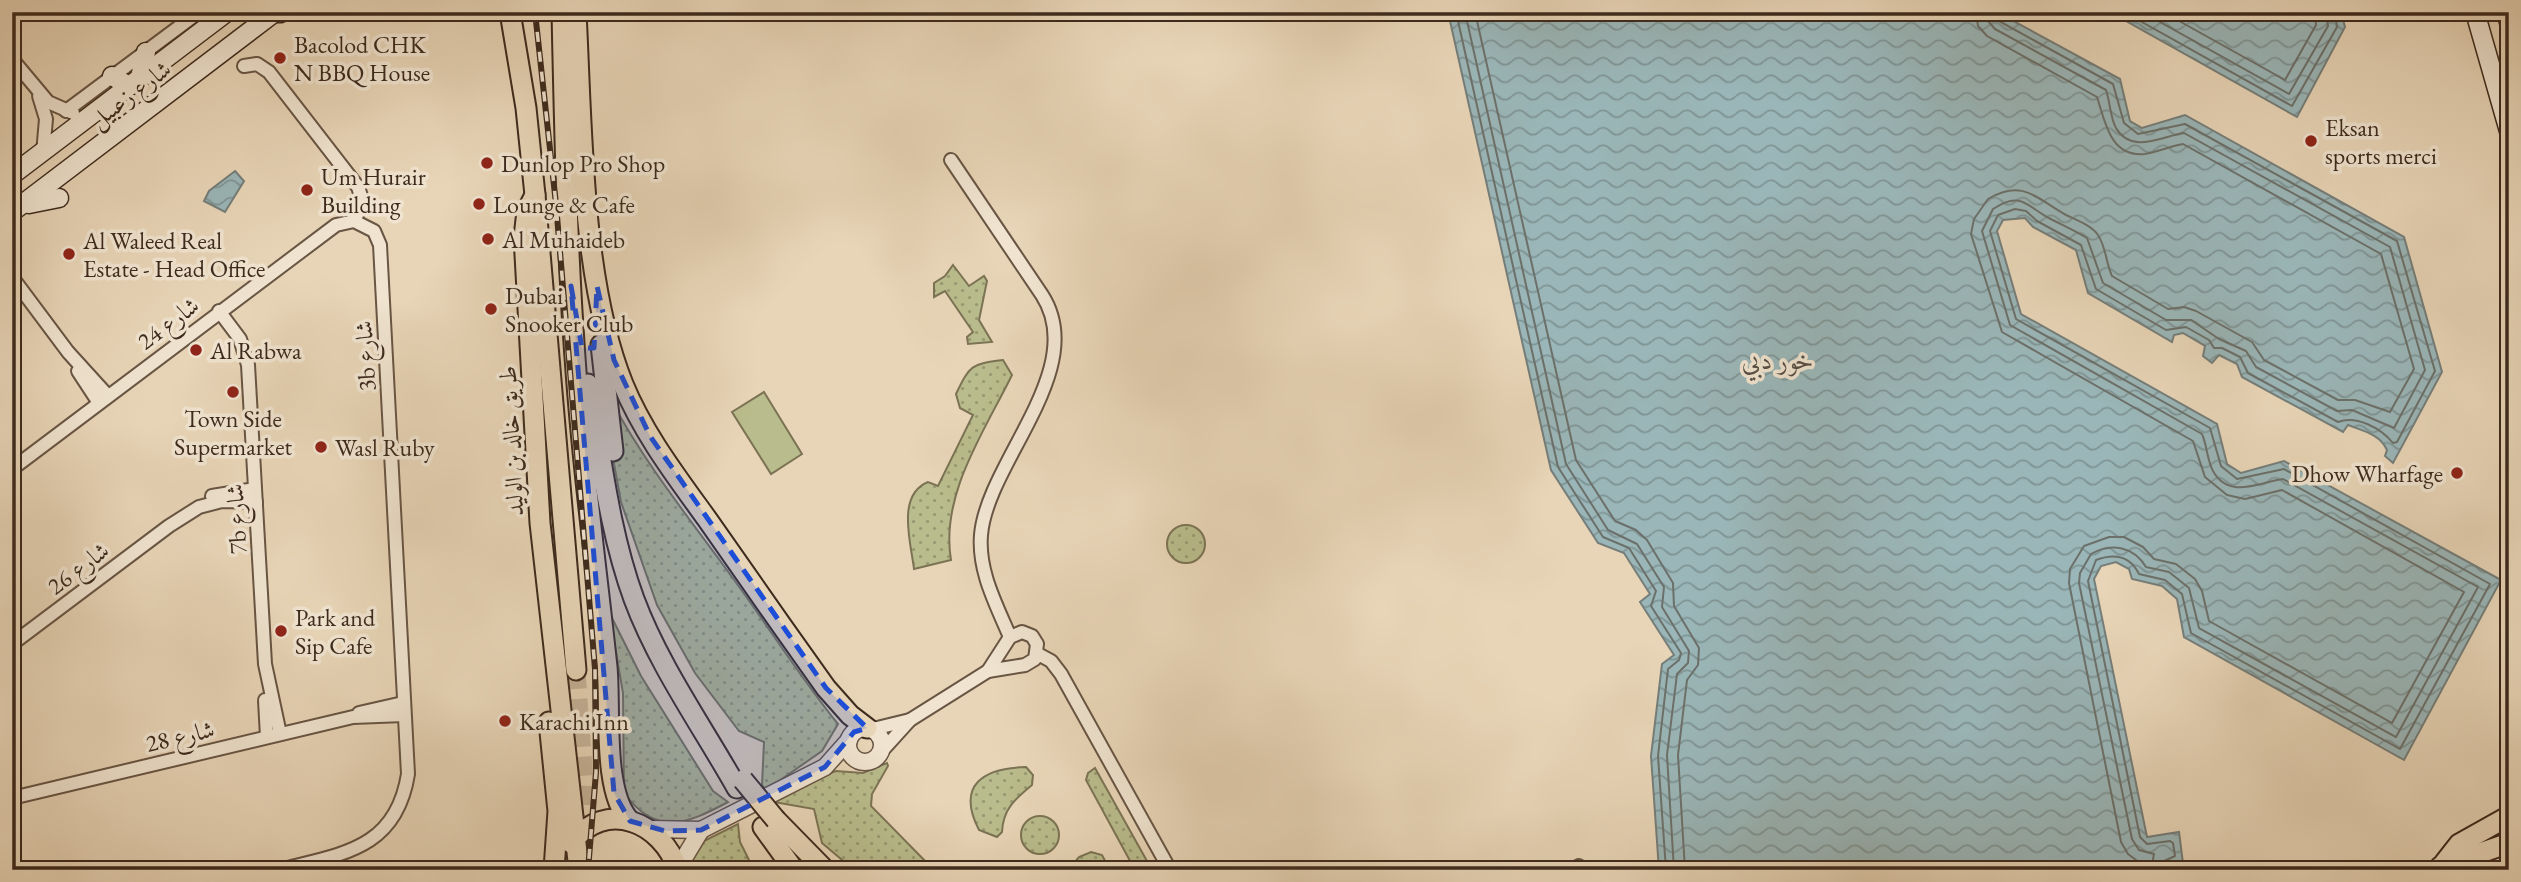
<svg xmlns="http://www.w3.org/2000/svg" width="2521" height="882" font-family="'EB Garamond',Amiri,serif">
<style>
.green{fill:url(#green-dots);stroke:#7b7354;stroke-width:2}
.pitch{fill:#b9bc8c;stroke:#7b7354;stroke-width:2}
.water{fill:url(#water-waves);stroke:#757e7a;stroke-width:2}
.lines{fill:none;stroke-linecap:round;stroke-linejoin:round}
.shore{stroke:#6c706a;stroke-width:2}
.primary-tunnel{stroke:#c6b398;stroke-width:19;stroke-dasharray:19 10;stroke-linecap:butt}
.minor-casing{stroke:#685544;stroke-width:16}
.tertiary-casing{stroke:#685544;stroke-width:19}
.secondary-casing{stroke:#3d2a1d;stroke-width:21}
.primary-casing{stroke:#3d2a1d;stroke-width:23}
.minor{stroke:#f0e4d0;stroke-width:12}
.tertiary{stroke:#f0e4d0;stroke-width:16}
.secondary{stroke:#f0e4d0;stroke-width:18}
.primary{stroke:#e8d5b7;stroke-width:19}
.rail-casing{stroke:#3d2a1d;stroke-width:6}
.rail{stroke:#f0e4d0;stroke-width:3.5;stroke-dasharray:10;stroke-linecap:butt}
.primary-bridge-casing{stroke:#3d2a1d;stroke-width:23;stroke-linecap:butt}
.primary-bridge{stroke:#e8d5b7;stroke-width:19}
.marked{fill:#1d4ed8;fill-opacity:0.2;stroke:#1d4ed8;stroke-width:5;stroke-dasharray:14 9;stroke-linejoin:round}
.poi-dot{fill:#8f2418;stroke:#f0e4d0;stroke-width:2.5}
.labels{text-anchor:middle;dominant-baseline:central;stroke-width:7;stroke-linejoin:round;paint-order:stroke}
.poi-label{font-size:24px;fill:#3d2a1d;stroke:#f0e4d0;text-anchor:start}
.street-label{font-size:24px;fill:#3d2a1d;stroke:#f0e4d0}
.water-label{font-size:26px;font-style:italic;fill:#544d44;stroke:#f0e4d0}
</style>
<defs>
<pattern id="green-dots" width="8" height="8" patternUnits="userSpaceOnUse" patternTransform="scale(1.75)"><rect width="8" height="8" fill="#b9bc8c"/><path d="M2 2h.1M6 6h.1" fill="none" stroke="#989972" stroke-width="1.8" stroke-linecap="round"/></pattern>
<pattern id="water-waves" width="16" height="10" patternUnits="userSpaceOnUse" patternTransform="scale(1.75)"><rect width="16" height="10" fill="#9ab6b8"/><path d="M0 5q4-4 8 0t8 0" fill="none" stroke="#7f9495"/></pattern>
</defs>
<rect width="100%" height="100%" fill="#e8d5b7"/>
<filter id="stains"><feTurbulence type="fractalNoise" baseFrequency=".00286" numOctaves="4"/><feColorMatrix values="0 0 0 0 .2 0 0 0 0 .09 0 0 0 0 .02 0 0 0 .5 -.17"/></filter>
<radialGradient id="worn" r=".72"><stop offset=".6" stop-color="#630" stop-opacity="0"/><stop offset="1" stop-color="#630" stop-opacity=".3"/></radialGradient>
<g class="green">
<path d="M953,265l16,21 15,-10 3,5 -8,39 13,22 -24,2 -1,-7 6,-5 -28,-41 -11,6v-14l11,-7z"/>
<path d="M1003,360l9,15c-28,57 -72,120 -61,185l-37,9c-3,-26 -18,-74 14,-87l10,4 35,-71 -13,-7 -4,-14c14,-29 15,-30 47,-34z"/>
<path d="M611,400c34,64 79,119 121,177 36,49 68,100 106,147l-16,27 -56,39 -4,-5 2,-43 -25,-11 -44,-58 -38,-68 -36,-103 -15,-82z"/>
<circle cx="1186" cy="544" r="19"/>
<path d="M609,612l32,64 72,115 15,11c-41,22 -72,35 -104,-9l-1,-100z"/>
<path d="M887,763l1,3 -16,28 -1,12 63,64h-80l-32,-27 -8,-34 -40,-7 40,-23 22,-8 27,2z"/>
<path d="M1026,767l7,8 -1,10c-17,14 -29,24 -30,47l-5,5 -18,-7c-23,-45 4,-62 47,-63z"/>
<path d="M1095,768l57,102h-17l-49,-90 2,-7z"/>
<circle cx="1040" cy="835" r="19"/>
<path d="M738,824l2,18 14,28h-68l8,-24z"/>
<path d="M1091,852l11,3 8,15h-42l11,-13z"/>
</g>
<path class="pitch" d="M764,392l38,62 -31,20 -39,-62z"/>
<g class="water">
<path d="M1448,12h549l123,67 10,42 12,7 43,-13 219,122 38,135 -49,91 -8,-7 2,-6c-7,-16 -24,-19 -39,-25l-5,7 -101,-55 -5,-13 -18,-9 -7,8 -9,-7 2,-10 -22,-13 -9,2 -2,7 -84,-49 -12,-43 -43,-23 -8,-9 -22,2 -6,11 24,83 196,110 10,40 14,9 43,-12 217,119 -97,180 -220,-123 -7,-38 -15,-13 -30,-7 -3,-10 -13,-7 -15,4 -7,13 53,258 32,-5 4,31 -28,7h-496l-8,-114 11,-92 12,-9 -34,-53 10,-8 -26,-41 -26,-10 -47,-73z"/>
<path d="M2110,12h231l4,15 -48,90z"/>
<path d="M235,171l9,10 -19,31 -21,-11 5,-10z"/>
</g>
<g class="lines">
<g class="shore">
<path d="M1456,12l102,455 45,70 26,11 27,43 -5,15 30,47 -2,7 -11,9 -10,87 8,114"/>
<path d="M1465,12l101,452 42,66 29,14 27,43 -2,20 27,44 -1,12 -11,11 -10,81 7,115"/>
<path d="M1475,12l101,448 39,61 21,9 11,10 26,43 1,23 25,42 -1,17 -11,15 -9,75 7,115"/>
<path d="M1976,12l2,14 9,10 110,61c8,24 13,61 48,57 13,-2 25,-8 38,-10l198,110 33,115 -24,43 -35,-12h-17l-74,-40 -12,-18 -56,-31 -12,-4 -16,2 -56,-33c-6,-13 -6,-29 -14,-41 -7,-10 -22,-15 -32,-20 -29,-16 -43,-37 -78,-16l-14,20 -3,15 31,98 191,109 12,36 22,18 18,4 37,-9 182,102 -72,131 -183,-102 -7,-30 -7,-12 -19,-15 -22,-5 -11,-12 -19,-10h-15l-25,9 -14,23 -1,14 52,259 7,12 12,9 1,7"/>
<path d="M1986,12l2,9 7,8 111,61c4,11 4,27 10,38 16,27 46,8 68,5l206,114 35,123 -31,58 -42,-18 -15,1 -81,-44 -10,-16 -27,-12 -28,-19h-25l-63,-37 -16,-45c-13,-8 -27,-14 -40,-21 -21,-12 -27,-26 -54,-8l-11,22 28,94 192,109c5,11 5,26 11,37 16,29 47,11 70,8l195,108 -82,150 -197,-109 -10,-40 -20,-16 -23,-5c-12,-20 -34,-25 -55,-13l-11,19 -1,10 53,256 7,11 15,4 -3,16"/>
<path d="M1995,12l4,9 114,63 11,39 14,11 47,-10 212,117 38,130 -38,71 -4,1c-12,-15 -37,-28 -55,-21l-90,-49 -8,-16 -18,-9h-8l-5,-8 -23,-13 -20,3 -70,-41 -15,-44 -44,-24 -11,-10 -11,-2 -17,6 -8,16 26,88 194,109 11,38 16,13 47,-10 206,115 -90,165 -209,-116 -9,-39 -17,-14 -26,-6c-9,-18 -24,-21 -43,-14l-8,21 52,256 7,7 23,-3 3,2 2,13 -13,6 -2,8"/>
<path d="M2124,12l168,94 45,-79 -2,-15"/>
<path d="M2142,12l147,82 39,-68 -2,-14"/>
<path d="M2163,12l122,68 31,-55 -1,-13"/>
</g>
<path class="primary-tunnel" d="M576,670l8,113 -3,61"/>
<defs>
<g id="minor">
<path d="M12,59l36,43 25,11"/>
<path d="M244,66l13,-2 12,8 89,115 5,15 -9,19"/>
<path d="M39,96l7,23 -3,34"/>
<path d="M66,111l133,-99"/>
<path d="M951,160l91,135c48,74 -55,167 -61,240 -3,36 15,69 29,102"/>
<path d="M12,277l56,75 40,44"/>
<path d="M219,311l21,28 8,26 17,299 15,70"/>
<path d="M78,371l21,32"/>
<path d="M12,469l324,-244 18,-4 20,10 6,14 28,529c-12,76 -67,80 -129,96"/>
<path d="M212,496l43,-7"/>
<path d="M1022,632l10,4 5,8 -2,15 -10,6 -37,6 22,-34z"/>
<path d="M12,644l157,-118 30,-19 23,-6 34,1"/>
<path d="M1038,654l13,7 10,13 109,196"/>
<path d="M265,700l2,37"/>
<path d="M359,713l44,-10"/>
<path d="M873,729l37,-9 78,-49"/>
<path d="M881,752l29,-32"/>
<path d="M12,798l341,-81 51,-2"/>
<path d="M1573,870l6,-4"/>
</g>
<g id="tertiary">
<circle cx="865" cy="745" r="17"/>
<path d="M651,829l50,1 124,-63 24,-27"/>
<path d="M678,868l23,-38"/>
</g>
<g id="secondary">
<path d="M2475,12l34,119"/>
<path d="M2506,12l3,10"/>
<path d="M112,76l17,10"/>
<path d="M140,77l6,-25"/>
<path d="M12,175l215,-163"/>
<path d="M29,204l30,-6"/>
<path d="M12,212l263,-200"/>
</g>
<g id="primary">
<path d="M274,12h6"/>
<path d="M510,12l16,96 9,87 41,475"/>
<path d="M562,12c3,143 6,287 20,429 7,75 17,151 25,226 4,42 -5,125 23,154"/>
<path d="M576,12c6,113 5,268 47,372 20,49 53,92 84,135 39,56 79,113 119,169l24,27 17,13"/>
<path d="M535,195l-8,16 -3,26 16,286 39,347"/>
<path d="M601,345l12,106"/>
<path d="M588,384c13,71 21,147 46,215 25,67 68,127 103,189"/>
<path d="M549,722l9,89 -4,59"/>
<path d="M776,820l49,50"/>
<path d="M763,827l31,43"/>
<path d="M571,843c35,-45 91,-21 107,27"/>
<path d="M2440,867l69,-24"/>
<path d="M2441,867l18,-23 50,-28"/>
</g>
</defs>
<use href="#minor" class="minor-casing"/>
<use href="#tertiary" class="tertiary-casing"/>
<use href="#secondary" class="secondary-casing"/>
<use href="#primary" class="primary-casing"/>
<use href="#minor" class="minor"/>
<use href="#tertiary" class="tertiary"/>
<use href="#secondary" class="secondary"/>
<use href="#primary" class="primary"/>
<defs>
<path id="rail" d="M535,12l21,192 39,465 1,103 -8,98"/>
</defs>
<use href="#rail" class="rail-casing"/>
<use href="#rail" class="rail"/>
<defs>
<path id="primary-bridge" d="M743,780l33,40"/>
</defs>
<use href="#primary-bridge" class="primary-bridge-casing"/>
<use href="#primary-bridge" class="primary-bridge"/>
</g>
<path class="marked" d="M571,286l11,62h12l3,-62 17,74 36,76 176,252 41,40 -13,4 -29,35 -124,63 -36,1 -35,-10 -16,-28z"/>
<g class="poi-dot">
<circle cx="280" cy="58" r="7"/>
<circle cx="2311" cy="141" r="7"/>
<circle cx="487" cy="163" r="7"/>
<circle cx="307" cy="190" r="7"/>
<circle cx="479" cy="204" r="7"/>
<circle cx="488" cy="239" r="7"/>
<circle cx="69" cy="254" r="7"/>
<circle cx="491" cy="309" r="7"/>
<circle cx="196" cy="350" r="7"/>
<circle cx="233" cy="392" r="7"/>
<circle cx="321" cy="447" r="7"/>
<circle cx="2457" cy="473" r="7"/>
<circle cx="281" cy="631" r="7"/>
<circle cx="505" cy="721" r="7"/>
</g>
<g class="labels">
<g class="poi-label">
<text x="294" y="44">Bacolod CHK<tspan x="294" dy="28">N BBQ House</tspan></text>
<text x="2325" y="127">Eksan<tspan x="2325" dy="28">sports merci</tspan></text>
<text x="501" y="163">Dunlop Pro Shop</text>
<text x="321" y="176">Um Hurair<tspan x="321" dy="28">Building</tspan></text>
<text x="493" y="204">Lounge &amp; Cafe</text>
<text x="502" y="239">Al Muhaideb</text>
<text x="83" y="240">Al Waleed Real<tspan x="83" dy="28">Estate - Head Office</tspan></text>
<text x="505" y="295">Dubai<tspan x="505" dy="28">Snooker Club</tspan></text>
<text x="210" y="350">Al Rabwa</text>
<text x="233" y="418" text-anchor="middle">Town Side<tspan x="233" dy="28">Supermarket</tspan></text>
<text x="335" y="447">Wasl Ruby</text>
<text x="2443" y="473" text-anchor="end">Dhow Wharfage</text>
<text x="295" y="617">Park and<tspan x="295" dy="28">Sip Cafe</tspan></text>
<text x="519" y="721">Karachi Inn</text>
</g>
<g class="street-label">
<text transform="translate(130 94) rotate(-37)">شارع زعبيل</text>
<text transform="translate(168 323) rotate(-37)">شارع 24</text>
<text transform="translate(365 356) rotate(-93)">3b شارع</text>
<text transform="translate(511 441) rotate(-93)">طريق خالد بن الوليد</text>
<text transform="translate(236 519) rotate(-93)">7b شارع</text>
<text transform="translate(78 568) rotate(-37)">شارع 26</text>
<text transform="translate(180 736) rotate(-13)">شارع 28</text>
</g>
<g class="water-label">
<text x="1778" y="360">خور دبي</text>
</g>
</g>
<rect width="2521" height="882" fill="none" stroke="#e8d5b7" stroke-width="42"/>
<rect x="14" y="14" width="2493" height="854" fill="none" stroke="#3d2a1d" stroke-width="3.5"/>
<rect x="21" y="21" width="2479" height="840" fill="none" stroke="#3d2a1d" stroke-width="2"/>
<rect width="100%" height="100%" filter="url(#stains)"/>
<rect width="100%" height="100%" fill="url(#worn)"/>
</svg>
